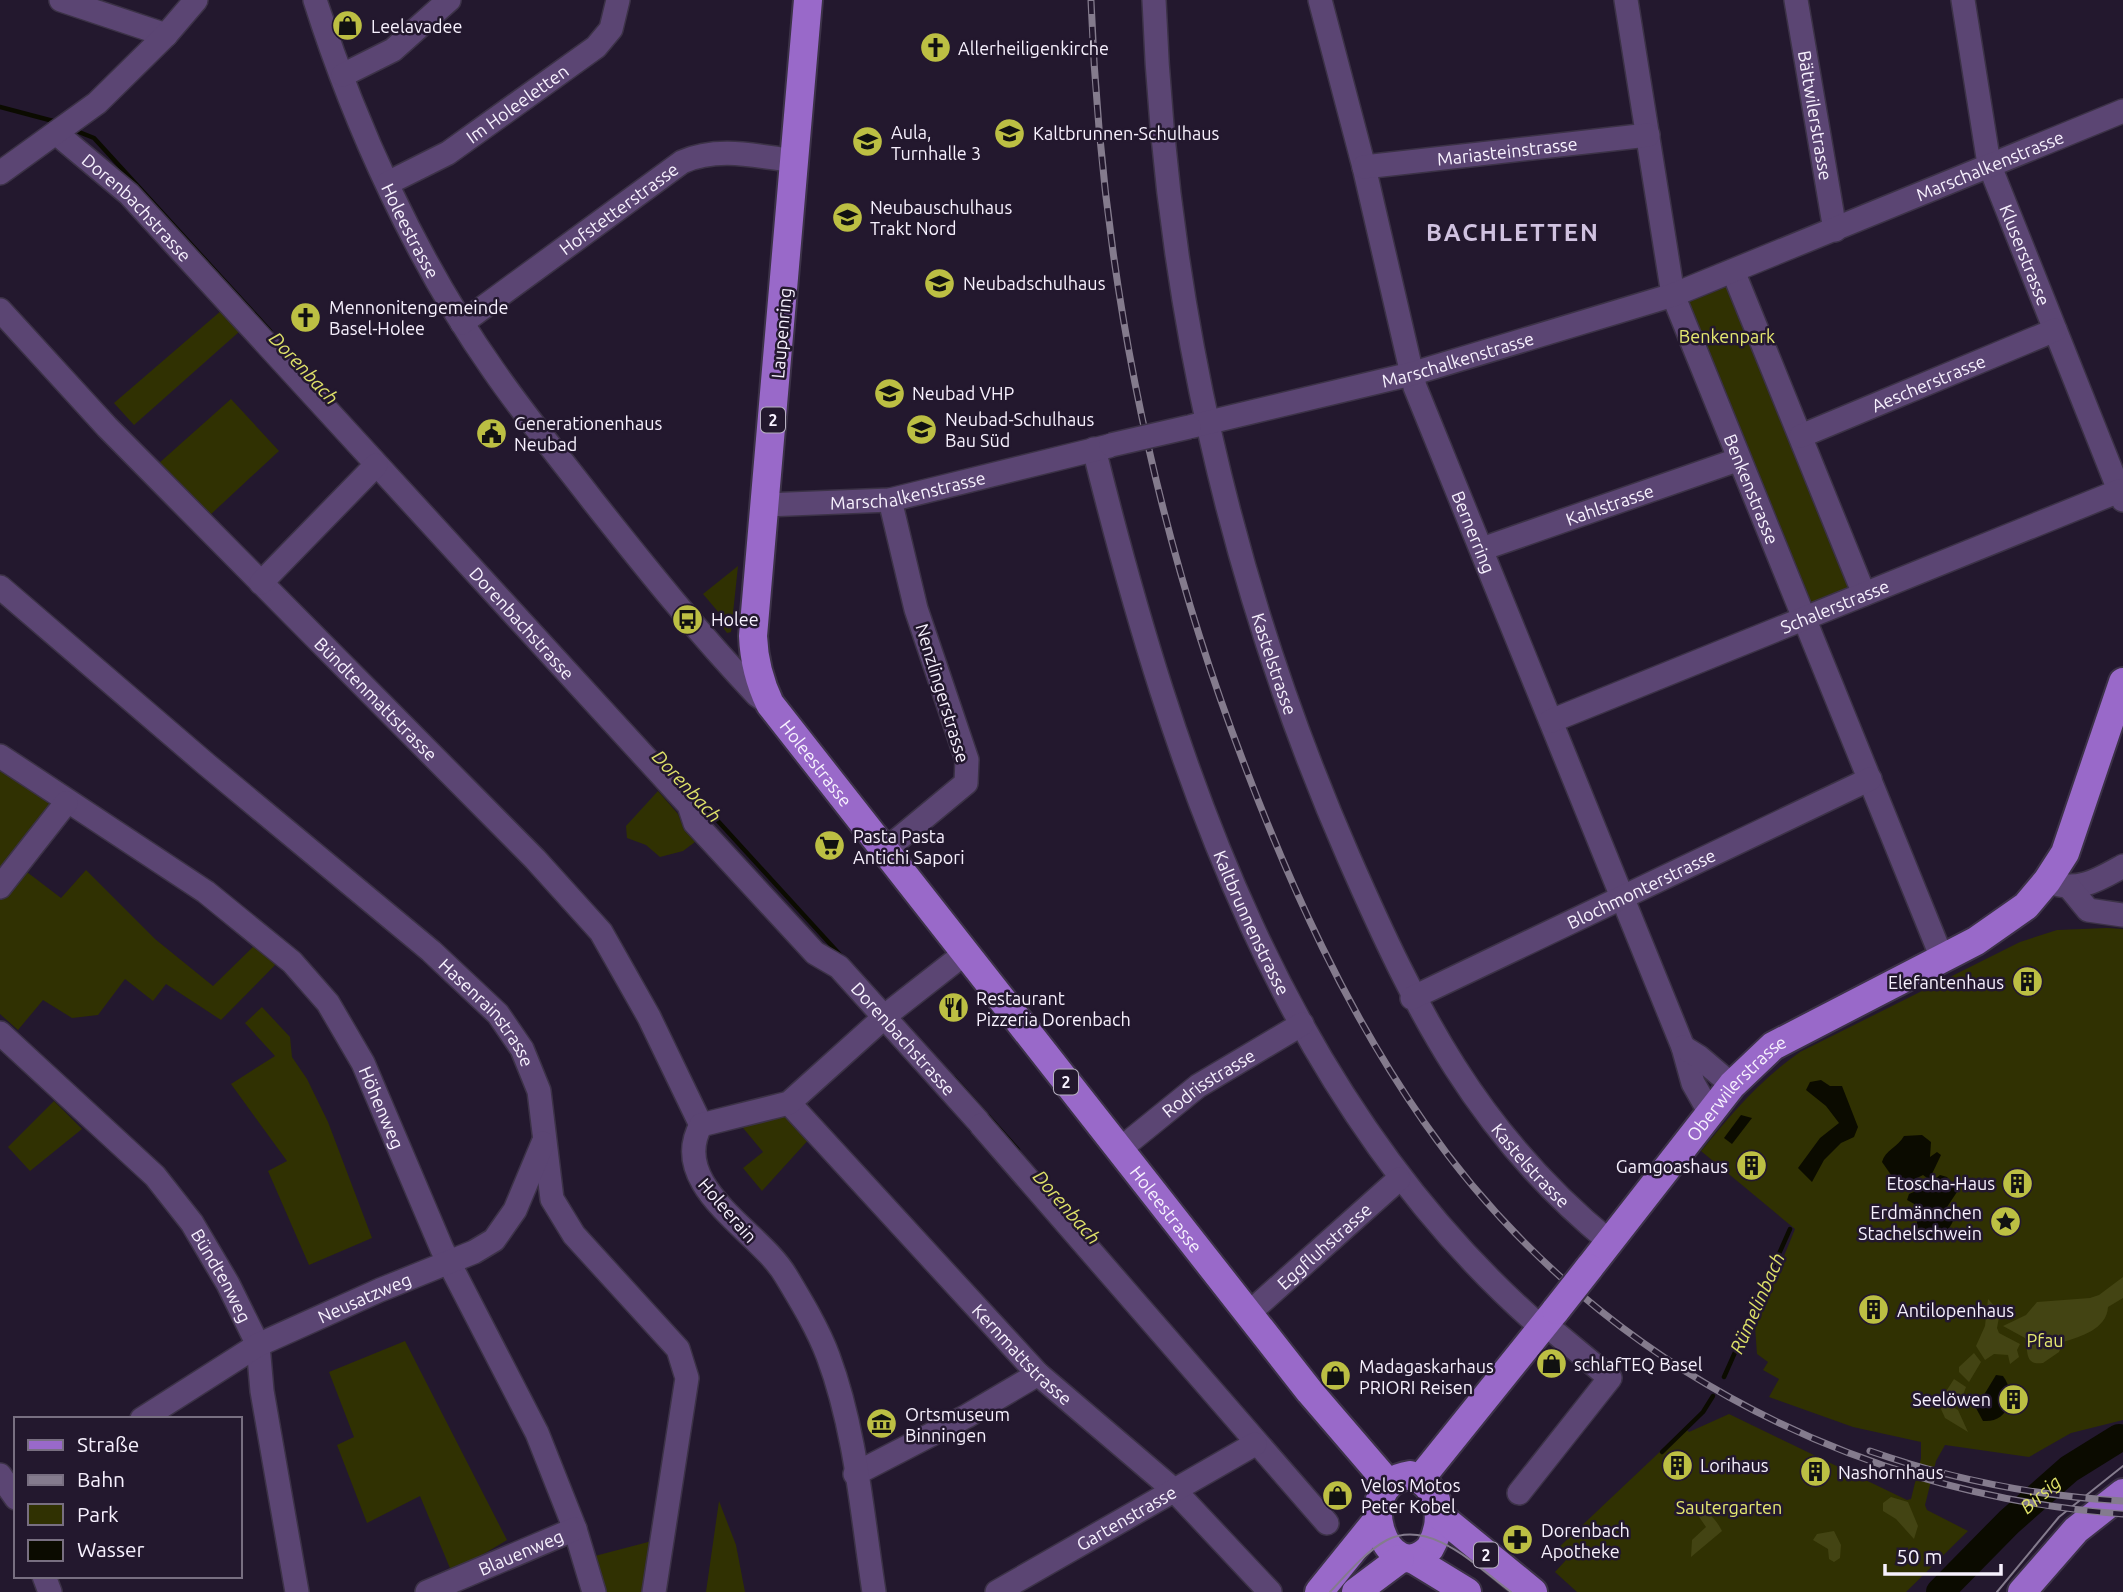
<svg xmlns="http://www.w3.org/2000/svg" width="2123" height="1592" font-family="Ubuntu,sans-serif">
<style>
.green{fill:#303102}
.forest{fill:#434413}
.water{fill:#0b0b00}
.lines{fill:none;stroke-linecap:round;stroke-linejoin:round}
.stream{stroke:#0b0b00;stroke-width:4.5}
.river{stroke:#0b0b00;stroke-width:28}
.minor-casing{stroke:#3c3247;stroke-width:26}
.major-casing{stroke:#3c3247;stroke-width:32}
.minor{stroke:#5b4573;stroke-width:23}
.major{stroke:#9969c9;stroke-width:28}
.tram{stroke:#847b8d;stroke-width:2}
.rail-casing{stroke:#847b8d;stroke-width:7}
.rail{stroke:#23182e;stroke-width:4.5;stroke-dasharray:13;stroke-linecap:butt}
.minor-bridge-casing{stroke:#3c3247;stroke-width:26;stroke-linecap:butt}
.major-bridge-casing{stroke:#3c3247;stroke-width:32;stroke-linecap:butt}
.minor-bridge{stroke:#5b4573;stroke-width:23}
.major-bridge{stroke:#9969c9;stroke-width:28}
.labels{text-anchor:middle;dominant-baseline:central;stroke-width:5;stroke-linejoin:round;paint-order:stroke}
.shield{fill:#23182e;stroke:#b7b0c0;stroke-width:2}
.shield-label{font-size:16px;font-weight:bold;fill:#f7f1fe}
.poi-label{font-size:18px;fill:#f7f1fe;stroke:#23182e;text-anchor:start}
.street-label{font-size:18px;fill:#f7f1fe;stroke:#23182e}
.park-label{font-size:18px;fill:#e5e970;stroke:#23182e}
.water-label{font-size:19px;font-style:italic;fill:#dfe269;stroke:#23182e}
.district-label{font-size:24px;font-weight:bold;letter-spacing:2px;fill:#d0c2e0;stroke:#23182e}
</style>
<rect width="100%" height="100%" fill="#23182e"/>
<g class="green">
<path d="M1739,273l130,318 -64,25 -131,-317z"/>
<path d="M222,310l18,21 -106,94 -20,-22z"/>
<path d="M231,399l48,52 -70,65 -51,-52z"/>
<path d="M738,566l-7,66 -4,1 -5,-7 4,-5 -23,-27z"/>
<path d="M0,769l53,37 -53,67z"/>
<path d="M658,791l20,23 6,16 11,12 -12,9 -23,6 -14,-12 -19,-7 -1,-12z"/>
<path d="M23,869l38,29 25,-28 69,69 58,47 43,-42 21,19 -56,57 -55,-36 -13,17 -28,-22 -27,36 -26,3 -29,-18 -25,30 -18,-16v-116z"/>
<path d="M2107,928l16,1v491l-52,13 -42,24 -84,-12 -9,16 -11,44 2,5 41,21 -62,61h-329l-22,-20 11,-12 -10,-10 129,-122 4,4 40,-18 178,86 4,-1 10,-41v-16l-68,-15 -84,-30 10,-18 -16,-9 5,-8 -11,-8 -2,-27 40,-98 -94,-78c31,-38 59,-71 99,-99l220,-110 37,-12z"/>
<path d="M262,1007l28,30 2,20 15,22 21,43 44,116 -63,27 -41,-94 19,-10 -56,-77 44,-28 -30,-33z"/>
<path d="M54,1101l28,28 -52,42 -22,-24z"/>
<path d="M787,1114l24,23 -49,54 -19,-23 20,-16 -24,-29z"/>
<path d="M405,1341l102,199 -55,33 -32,-77 -53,27 -30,-78 17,-8 -25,-65z"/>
<path d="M719,1501l17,44 9,47h-39z"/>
<path d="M652,1541l-9,51h-42l-10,-35z"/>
</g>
<g class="forest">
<path d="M2123,1277v21l-15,9c-1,22 -28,30 -45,35l-4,10 -16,11c-20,3 -14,-14 -18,-25l-22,-12 23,-11 11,-13 53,-4 9,-3z"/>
<path d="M1988,1299l12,13 -3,16 2,5 21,11 -3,6 2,7 -9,7 -2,-9 -14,-1 -9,6 -9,-14 9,-20z"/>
<path d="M1974,1353l7,9 -12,20 -10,-10v-5z"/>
<path d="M1954,1379l12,8 -7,19 -14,-13z"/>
<path d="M1945,1402l13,8 10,22 -23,-14 -4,-9z"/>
<path d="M1891,1497l17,5 10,24 -4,13 -18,-20 -13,-8v-8z"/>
<path d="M1693,1508c14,1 23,11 29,23l-31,26 1,-17 14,-13z"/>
<path d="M1834,1531l7,14 -1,13 -6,4 -5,-3 -1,-10 -15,-9 4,-6z"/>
</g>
<g class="water">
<path d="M1821,1080l9,6h12l16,41 -4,10 -13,6 -17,17 -12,22 -14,-14 22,-30 19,-15 -13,-17 -20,-16 4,-8z"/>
<path d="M1741,1115l11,3 -20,26 -8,-6z"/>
<path d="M1922,1135l9,7 -1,15 7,-5 4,3 -10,21 4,3 5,-4 7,2 10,15 -10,15 7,12c-7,16 -15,20 -33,22l-4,-18 1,-17 -11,-6 2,-6 16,-7 2,-9 -4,-3 -14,7h-13l-14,-20c3,-12 16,-15 22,-26z"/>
<path d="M1996,1375l7,1c14,19 6,47 -20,45l-7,-13z"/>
</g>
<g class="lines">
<g class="stream">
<path d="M0,107l57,15"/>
<path d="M74,130l20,8 176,193"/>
<path d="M696,797l147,161"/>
<path d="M954,1078l64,72"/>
<path d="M1724,1377l66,-148"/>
<path d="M1662,1452l41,-40 10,-16"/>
</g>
<path class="river" id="s1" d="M1940,1592l69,-70 60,-53 50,-31"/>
<defs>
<g id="minor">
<path d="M61,0l105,35"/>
<path id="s2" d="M315,0c40,126 102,262 179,371 31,45 66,87 99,130 53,67 106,133 164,194l13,9"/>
<path id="s3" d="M1154,0c11,296 76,586 195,858 67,153 128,276 261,384"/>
<path id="s4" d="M1320,0l44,167 51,220 268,660 10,36 17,30"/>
<path id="s5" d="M1626,0l47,295 269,663"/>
<path id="s6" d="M1796,0l39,230"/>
<path id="s7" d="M1963,0l26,164 134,336"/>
<path d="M343,75l50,-25 56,-50"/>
<path id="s8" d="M56,133l73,61 560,611 6,18 120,130 24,14 139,154"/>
<path id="s9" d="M1364,167l284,-32"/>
<path d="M0,173l97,-70 69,-68 30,-35"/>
<path id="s10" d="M388,183l60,-30 148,-106 15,-18 7,-29"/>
<path d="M1733,271l131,323"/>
<path id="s11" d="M0,310l107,117 428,432 66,73 48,85 52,108"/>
<path id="s12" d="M462,323l220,-161c36,-16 74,-6 113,-1"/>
<path id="s13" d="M1193,426l218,-52 262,-79 450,-184"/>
<path id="s14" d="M1801,436l254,-106"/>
<path id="s15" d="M1094,449c80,321 190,655 448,879"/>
<path id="s16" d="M765,505l125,-5 219,-54"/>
<path id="s17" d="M1482,549l255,-89"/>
<path d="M261,583l115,-118"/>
<path id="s18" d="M0,587l206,177 225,187 67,63 24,35 17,42 13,108 22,36 104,114 9,29 -33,214"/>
<path id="s19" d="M1551,721l568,-230"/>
<path id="s20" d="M0,756l206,136 86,70 36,41 35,60 79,186 95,184 38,96 19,63"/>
<path d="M884,851l82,-68 1,-23 -51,-151 -26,-109"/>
<path d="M2047,881c29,13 51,-1 76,-15"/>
<path d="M0,887l66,-84"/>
<path d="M2070,888l18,22 35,5"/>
<path id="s21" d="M1412,998l458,-219"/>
<path id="s22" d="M0,1033l155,143 37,47 36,61 30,61 4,46 35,201"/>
<path d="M1683,1047l16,10 33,28"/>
<path id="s23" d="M789,1103l249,271 137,117 95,101"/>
<path d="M981,1125l346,398"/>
<path id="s24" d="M1119,1150l79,-64 104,-62"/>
<path id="s25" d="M1248,1314l151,-135"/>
<path id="s26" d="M142,1419l116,-74 122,-55 94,-38 20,-12 21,-30 28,-67"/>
<path d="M855,1474l112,-58 71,-42"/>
<path d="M0,1475l16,23"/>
<path d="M1519,1493l91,-115 -65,-54"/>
<path d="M44,1576l6,16"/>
<path id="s27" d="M427,1592l148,-63"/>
<path d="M874,1592c-12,-78 -18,-161 -46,-236 -10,-27 -27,-55 -42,-80 -26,-45 -119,-90 -85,-151l88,-22 101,-91 74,-58"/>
<path id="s28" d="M997,1592l258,-148"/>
</g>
<g id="major">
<path id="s29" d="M808,0l-55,636c1,25 6,45 17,68l540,688 79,92"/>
<path id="s30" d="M1589,1268l143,-183 41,-39 203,-105 50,-35 21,-25 18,-28 58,-171"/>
<path d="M1410,1475c32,11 35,47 20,73 -42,44 -82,-64 -20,-73z"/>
<path d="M1420,1479l136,-169"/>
<path d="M1440,1516l93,76"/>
<path d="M1413,1559l54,33"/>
<path d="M1319,1592l59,-73"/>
<path d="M1356,1592l44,-33"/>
<path d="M2022,1592l54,-62 47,-37"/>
</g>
</defs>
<use href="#minor" class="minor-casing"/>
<use href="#major" class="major-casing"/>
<use href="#minor" class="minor"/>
<use href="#major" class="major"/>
<g class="tram">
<path d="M1330,1592c17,-18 35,-40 57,-52 44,-22 91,28 124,52"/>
<path d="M1997,1592l62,-75 64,-51"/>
</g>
<defs>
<g id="rail">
<path d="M1091,1c10,261 59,516 152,760 47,125 104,251 181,361 160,231 421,372 699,392"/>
<path d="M1870,1451c80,28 168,45 253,50"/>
</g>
</defs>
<use href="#rail" class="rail-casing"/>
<use href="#rail" class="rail"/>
<defs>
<path id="minor-bridge" d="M1111,445l78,-18"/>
<path id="major-bridge" d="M1556,1310l33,-42"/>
</defs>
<use href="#minor-bridge" class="minor-bridge-casing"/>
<use href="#major-bridge" class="major-bridge-casing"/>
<use href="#minor-bridge" class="minor-bridge"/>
<use href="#major-bridge" class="major-bridge"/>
</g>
<defs>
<symbol id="shop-disc" viewBox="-11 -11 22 22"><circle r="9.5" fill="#bcbf43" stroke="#23182e"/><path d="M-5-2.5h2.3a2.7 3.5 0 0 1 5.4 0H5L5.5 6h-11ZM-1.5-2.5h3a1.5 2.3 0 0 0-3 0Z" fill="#111"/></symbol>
<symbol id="church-disc" viewBox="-11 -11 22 22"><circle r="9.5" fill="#bcbf43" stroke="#23182e"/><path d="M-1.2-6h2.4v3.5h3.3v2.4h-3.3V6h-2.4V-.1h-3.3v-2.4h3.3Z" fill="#111"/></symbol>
<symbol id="school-disc" viewBox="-11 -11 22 22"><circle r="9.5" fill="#bcbf43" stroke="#23182e"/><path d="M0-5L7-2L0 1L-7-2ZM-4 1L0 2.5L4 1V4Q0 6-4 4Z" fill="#111"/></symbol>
<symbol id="civic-disc" viewBox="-11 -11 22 22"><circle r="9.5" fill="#bcbf43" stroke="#23182e"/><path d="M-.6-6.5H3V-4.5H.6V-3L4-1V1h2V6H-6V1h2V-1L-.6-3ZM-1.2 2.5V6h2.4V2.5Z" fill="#111"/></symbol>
<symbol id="bus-disc" viewBox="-11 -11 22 22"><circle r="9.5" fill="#bcbf43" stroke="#23182e"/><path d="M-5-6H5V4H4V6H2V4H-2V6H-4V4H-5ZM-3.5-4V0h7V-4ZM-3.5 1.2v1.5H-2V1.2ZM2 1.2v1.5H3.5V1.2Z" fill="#111"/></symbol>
<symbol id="supermarket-disc" viewBox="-11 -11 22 22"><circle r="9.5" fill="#bcbf43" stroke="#23182e"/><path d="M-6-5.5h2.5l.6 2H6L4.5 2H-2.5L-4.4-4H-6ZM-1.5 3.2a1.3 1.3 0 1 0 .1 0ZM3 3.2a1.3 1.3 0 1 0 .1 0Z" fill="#111"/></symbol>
<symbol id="building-disc" viewBox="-11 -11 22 22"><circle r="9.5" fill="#bcbf43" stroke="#23182e"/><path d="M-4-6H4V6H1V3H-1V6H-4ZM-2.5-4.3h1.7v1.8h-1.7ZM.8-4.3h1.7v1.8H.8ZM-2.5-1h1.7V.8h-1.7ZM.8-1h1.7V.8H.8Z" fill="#111"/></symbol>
<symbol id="restaurant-disc" viewBox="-11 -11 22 22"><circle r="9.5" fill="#bcbf43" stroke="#23182e"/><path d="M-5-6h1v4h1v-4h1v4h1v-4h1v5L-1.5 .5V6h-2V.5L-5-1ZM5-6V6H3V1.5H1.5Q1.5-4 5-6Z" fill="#111"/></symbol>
<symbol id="sight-disc" viewBox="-11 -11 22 22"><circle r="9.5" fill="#bcbf43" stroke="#23182e"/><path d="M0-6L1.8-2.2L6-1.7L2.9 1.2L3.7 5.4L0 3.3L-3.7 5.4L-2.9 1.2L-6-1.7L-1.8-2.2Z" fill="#111"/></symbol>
<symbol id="museum-disc" viewBox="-11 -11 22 22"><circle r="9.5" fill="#bcbf43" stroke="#23182e"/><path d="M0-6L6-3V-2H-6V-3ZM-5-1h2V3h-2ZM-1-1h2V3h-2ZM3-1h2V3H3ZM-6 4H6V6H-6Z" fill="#111"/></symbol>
<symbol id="pharmacy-disc" viewBox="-11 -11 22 22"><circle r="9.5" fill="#bcbf43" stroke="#23182e"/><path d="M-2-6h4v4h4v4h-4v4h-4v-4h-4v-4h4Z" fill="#111"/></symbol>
</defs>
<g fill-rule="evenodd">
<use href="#shop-disc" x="330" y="8" width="35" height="35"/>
<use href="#church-disc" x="918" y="30" width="35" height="35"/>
<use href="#school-disc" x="992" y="116" width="35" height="35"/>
<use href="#school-disc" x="850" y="124" width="35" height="35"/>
<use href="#school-disc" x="830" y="200" width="35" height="35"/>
<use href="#school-disc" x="922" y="266" width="35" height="35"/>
<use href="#church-disc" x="288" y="300" width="35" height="35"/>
<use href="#school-disc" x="872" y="376" width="35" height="35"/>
<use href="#school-disc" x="904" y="412" width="35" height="35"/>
<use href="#civic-disc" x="474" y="416" width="35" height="35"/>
<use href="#bus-disc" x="670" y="602" width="35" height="35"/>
<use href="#supermarket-disc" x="812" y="828" width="35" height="35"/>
<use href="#building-disc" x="2010" y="964" width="35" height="35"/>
<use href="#restaurant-disc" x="936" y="990" width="35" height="35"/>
<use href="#building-disc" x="1734" y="1148" width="35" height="35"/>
<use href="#building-disc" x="2000" y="1166" width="35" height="35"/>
<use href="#sight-disc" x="1988" y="1204" width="35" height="35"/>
<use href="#building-disc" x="1856" y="1292" width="35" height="35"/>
<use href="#shop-disc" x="1534" y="1346" width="35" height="35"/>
<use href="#shop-disc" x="1318" y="1358" width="35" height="35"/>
<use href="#building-disc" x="1996" y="1382" width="35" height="35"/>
<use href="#museum-disc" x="864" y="1406" width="35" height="35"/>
<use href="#building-disc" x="1660" y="1448" width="35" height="35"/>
<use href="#building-disc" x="1798" y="1454" width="35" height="35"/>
<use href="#shop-disc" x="1320" y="1478" width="35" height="35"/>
<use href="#pharmacy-disc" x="1500" y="1522" width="35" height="35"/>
</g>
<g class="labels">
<g class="shield">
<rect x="761" y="407.5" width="24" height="25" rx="5"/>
<rect x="1054" y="1069.5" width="24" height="25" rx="5"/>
<rect x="1474" y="1542.5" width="24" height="25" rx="5"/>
</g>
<g class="shield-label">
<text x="773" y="420">2</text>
<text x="1066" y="1082">2</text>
<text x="1486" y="1555">2</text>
</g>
<g class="poi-label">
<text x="371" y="26">Leelavadee</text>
<text x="958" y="48">Allerheiligenkirche</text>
<text x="891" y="132">Aula,<tspan x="891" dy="21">Turnhalle 3</tspan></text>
<text x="1033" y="133">Kaltbrunnen-Schulhaus</text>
<text x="870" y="207">Neubauschulhaus<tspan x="870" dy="21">Trakt Nord</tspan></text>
<text x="963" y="283">Neubadschulhaus</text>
<text x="329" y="307">Mennonitengemeinde<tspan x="329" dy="21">Basel-Holee</tspan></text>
<text x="912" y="393">Neubad VHP</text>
<text x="945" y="419">Neubad-Schulhaus<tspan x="945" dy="21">Bau Süd</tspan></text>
<text x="514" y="423">Generationenhaus<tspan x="514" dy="21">Neubad</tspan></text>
<text x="711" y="619">Holee</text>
<text x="853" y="836">Pasta Pasta<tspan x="853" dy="21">Antichi Sapori</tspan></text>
<text x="2004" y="982" text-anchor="end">Elefantenhaus</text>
<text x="976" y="998">Restaurant<tspan x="976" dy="21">Pizzeria Dorenbach</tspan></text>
<text x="1728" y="1166" text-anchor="end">Gamgoashaus</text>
<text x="1995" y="1183" text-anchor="end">Etoscha-Haus</text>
<text x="1982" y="1212" text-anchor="end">Erdmännchen<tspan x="1982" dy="21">Stachelschwein</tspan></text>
<text x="1897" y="1310">Antilopenhaus</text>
<text x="1574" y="1364">schlafTEQ Basel</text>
<text x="1359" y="1366">Madagaskarhaus<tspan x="1359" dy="21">PRIORI Reisen</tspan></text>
<text x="1991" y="1399" text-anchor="end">Seelöwen</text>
<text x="905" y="1414">Ortsmuseum<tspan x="905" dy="21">Binningen</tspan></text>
<text x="1700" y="1465">Lorihaus</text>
<text x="1838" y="1472">Nashornhaus</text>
<text x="1361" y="1485">Velos Motos<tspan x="1361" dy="21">Peter Kobel</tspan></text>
<text x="1541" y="1530">Dorenbach<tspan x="1541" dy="21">Apotheke</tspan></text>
</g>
<g class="street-label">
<text stroke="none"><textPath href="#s10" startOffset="152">Im Holeeletten</textPath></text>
<text stroke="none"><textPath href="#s6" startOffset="117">Bättwilerstrasse</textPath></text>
<text stroke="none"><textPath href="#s9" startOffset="144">Mariasteinstrasse</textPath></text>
<text stroke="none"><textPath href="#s13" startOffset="840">Marschalkenstrasse</textPath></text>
<text stroke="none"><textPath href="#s12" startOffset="194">Hofstetterstrasse</textPath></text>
<text stroke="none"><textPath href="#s8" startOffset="110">Dorenbachstrasse</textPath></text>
<text stroke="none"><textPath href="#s2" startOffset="250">Holeestrasse</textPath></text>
<text stroke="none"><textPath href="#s7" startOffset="264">Kluserstrasse</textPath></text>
<text transform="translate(781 333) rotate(-85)">Laupenring</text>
<text stroke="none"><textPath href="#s13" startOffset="273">Marschalkenstrasse</textPath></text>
<text stroke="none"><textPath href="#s14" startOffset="138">Aescherstrasse</textPath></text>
<text stroke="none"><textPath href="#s5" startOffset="508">Benkenstrasse</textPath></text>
<text stroke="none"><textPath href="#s16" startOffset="144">Marschalkenstrasse</textPath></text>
<text stroke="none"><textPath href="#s17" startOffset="135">Kahlstrasse</textPath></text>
<text stroke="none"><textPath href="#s4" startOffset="555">Bernerring</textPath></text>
<text stroke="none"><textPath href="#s19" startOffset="306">Schalerstrasse</textPath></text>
<text stroke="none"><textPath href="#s8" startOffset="677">Dorenbachstrasse</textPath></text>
<text stroke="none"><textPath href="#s3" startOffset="677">Kastelstrasse</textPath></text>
<text transform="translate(943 693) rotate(73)">Nenzlingerstrasse</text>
<text stroke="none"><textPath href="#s11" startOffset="541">Bündtenmattstrasse</textPath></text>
<text stroke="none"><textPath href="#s29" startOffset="784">Holeestrasse</textPath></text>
<text stroke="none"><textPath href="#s21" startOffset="254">Blochmonterstrasse</textPath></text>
<text stroke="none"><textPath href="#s15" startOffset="500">Kaltbrunnenstrasse</textPath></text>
<text stroke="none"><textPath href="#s18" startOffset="648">Hasenrainstrasse</textPath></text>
<text stroke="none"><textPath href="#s8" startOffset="1244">Dorenbachstrasse</textPath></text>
<text stroke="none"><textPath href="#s24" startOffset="112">Rodrisstrasse</textPath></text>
<text stroke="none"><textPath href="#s30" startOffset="233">Oberwilerstrasse</textPath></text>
<text stroke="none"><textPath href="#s20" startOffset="530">Höhenweg</textPath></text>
<text stroke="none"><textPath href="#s3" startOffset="1244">Kastelstrasse</textPath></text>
<text stroke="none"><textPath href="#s29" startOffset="1351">Holeestrasse</textPath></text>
<text transform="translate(728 1210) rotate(49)">Holeerain</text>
<text stroke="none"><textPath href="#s25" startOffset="102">Eggfluhstrasse</textPath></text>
<text stroke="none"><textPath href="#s22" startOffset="331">Bündtenweg</textPath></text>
<text stroke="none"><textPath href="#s26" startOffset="254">Neusatzweg</textPath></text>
<text stroke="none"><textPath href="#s23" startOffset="343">Kernmattstrasse</textPath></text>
<text stroke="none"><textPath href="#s28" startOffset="149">Gartenstrasse</textPath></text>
<text stroke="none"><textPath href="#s27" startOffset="102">Blauenweg</textPath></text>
</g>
<g class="park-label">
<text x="1727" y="336">Benkenpark</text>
<text x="2045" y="1340">Pfau</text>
<text x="1729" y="1507">Sautergarten</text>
</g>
<g class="water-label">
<text transform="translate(304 368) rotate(47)">Dorenbach</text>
<text transform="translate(687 786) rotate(47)">Dorenbach</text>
<text transform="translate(1067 1207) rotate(49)">Dorenbach</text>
<text transform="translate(1757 1303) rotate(-66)">Rümelinbach</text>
<text stroke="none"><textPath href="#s1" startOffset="140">Birsig</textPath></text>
</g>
<g class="district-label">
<text x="1513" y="232">BACHLETTEN</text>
</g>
</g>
<rect x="14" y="1417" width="228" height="161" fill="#23182e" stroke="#786f81" stroke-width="2"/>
<rect x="28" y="1440" width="35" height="10" fill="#9969c9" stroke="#786f81" stroke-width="2"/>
<text x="77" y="1452" font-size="21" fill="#f7f1fe">Straße</text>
<rect x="28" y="1475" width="35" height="10" fill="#847b8d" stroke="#786f81" stroke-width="2"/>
<text x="77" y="1487" font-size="21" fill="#f7f1fe">Bahn</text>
<rect x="28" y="1504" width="35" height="21" fill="#303102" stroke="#786f81" stroke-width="2"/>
<text x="77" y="1522" font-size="21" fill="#f7f1fe">Park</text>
<rect x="28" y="1540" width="35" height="21" fill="#0b0b00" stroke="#786f81" stroke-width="2"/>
<text x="77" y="1557" font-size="21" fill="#f7f1fe">Wasser</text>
<path d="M1885 1564v10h116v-10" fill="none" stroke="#f7f1fe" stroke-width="3.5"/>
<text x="1896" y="1564" font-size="21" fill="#f7f1fe" stroke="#23182e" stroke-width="5" paint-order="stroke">50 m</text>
</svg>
